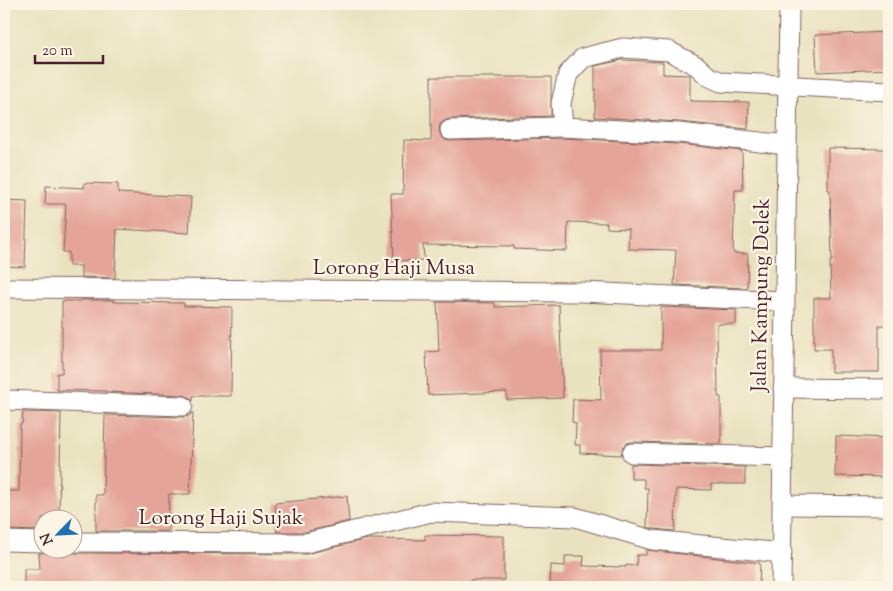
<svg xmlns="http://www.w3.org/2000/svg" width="893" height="591" font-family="'Sorts Mill Goudy',serif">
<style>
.building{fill:#e5a499}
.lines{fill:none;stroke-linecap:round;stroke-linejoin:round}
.minor-casing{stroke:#82635f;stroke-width:21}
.minor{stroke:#fff;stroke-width:19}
.labels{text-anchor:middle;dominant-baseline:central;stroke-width:4.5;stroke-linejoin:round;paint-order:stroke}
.street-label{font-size:21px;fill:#4a1f2b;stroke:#fcf5e5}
</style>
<rect width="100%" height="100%" fill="#fcf5e5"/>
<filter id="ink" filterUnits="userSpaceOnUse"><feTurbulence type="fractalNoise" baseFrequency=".02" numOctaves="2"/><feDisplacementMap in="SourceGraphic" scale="10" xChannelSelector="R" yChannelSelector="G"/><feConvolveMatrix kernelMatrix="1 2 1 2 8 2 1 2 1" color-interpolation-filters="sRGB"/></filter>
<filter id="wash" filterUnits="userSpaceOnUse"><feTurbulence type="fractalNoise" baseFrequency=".0096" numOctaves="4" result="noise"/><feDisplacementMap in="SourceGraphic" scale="20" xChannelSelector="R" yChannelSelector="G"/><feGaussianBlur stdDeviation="1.12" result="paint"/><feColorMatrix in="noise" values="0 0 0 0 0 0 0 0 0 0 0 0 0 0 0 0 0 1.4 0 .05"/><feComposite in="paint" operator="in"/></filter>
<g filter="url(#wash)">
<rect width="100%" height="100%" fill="#e9e2c0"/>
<g id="blocks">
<g class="building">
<path d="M889,32v37l-72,3 -2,-37z"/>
<path d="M622,60l41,2v12l27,1v26l59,1 -1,27 -68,-7 -85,-5v-51z"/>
<path d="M431,77h120v39l-102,3 -5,2 -4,3 -1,7 2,5 4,4 5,1 113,-3 115,6 64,7 1,39h-8l-2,63 15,1 -1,34 -73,-3 2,-35 -48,-1 1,-20 -22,-1v-5l-39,-1 -1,29 -53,-2v-3l-91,-1 1,15 -30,1 -3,-67h12l1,-54 27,1z"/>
<path d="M828,148l61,1v42h-3l3,134h-10v47h-48v-23h-17v-51h17l-1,-37h2l-2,-71h-2z"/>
<path d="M84,183l34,1v9l73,4 -2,36 -72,-4 -2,49 -34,-1v-11h-12v-14h-6l3,-48h-21l1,-18 38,2z"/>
<path d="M4,200l23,1 -2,66 -21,-1z"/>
<path d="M80,300h34v2l70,1v3l48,1 -1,89h-38v5l-4,-4 -6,-2 -77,-3v-1l-49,-1v-17h5v-72h18z"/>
<path d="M437,302l58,1v4l64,-2 4,93 -56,2v-8l-79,3 -2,-43 13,-1z"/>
<path d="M661,307l75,3v14h-19l1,73h3v47l-89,-2 -5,1 -4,4 -2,8 -41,-2v-8h-5l1,-22 -4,-1 1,-23 28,1 -1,-50h61z"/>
<path d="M23,412l38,1 -2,105h-17v13l-38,-1v-39h15l1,-67h2z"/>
<path d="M193,412l-3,82h-21l-1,37h-72v-36h7l2,-80 78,2 6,-1z"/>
<path d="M836,436l53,2v39l-54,-1z"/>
<path d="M631,464l114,3v17h-34v6l-35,-1 -1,42 -21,-2 -7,-2 1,-39h-4v-9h-13z"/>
<path d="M347,496l2,25 -44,11h-28l-2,-29z"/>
<path d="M425,535l79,1v44h-34v7h-446v-18h16l-1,-16 8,-1 4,-4h8l13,5 234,1 62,-15 57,1z"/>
<path d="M647,550l113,13 -1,21 -12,-1v4h-197l1,-22 14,1v-10h19l-1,10 43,1v-2l10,1 1,-11h9z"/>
</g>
</g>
</g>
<g filter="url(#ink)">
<use href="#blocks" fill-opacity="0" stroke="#82635f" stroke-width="1"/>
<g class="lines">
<defs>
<g id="minor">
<path d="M450,130l113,-3"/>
<path d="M787,145l-108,-12 -116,-6 -2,-24 7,-29 15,-16 40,-10 46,3 28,15 11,10 13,6 168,9"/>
<path d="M4,288l577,4 203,9"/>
<path d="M783,388l106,1"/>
<path d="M4,400l179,6"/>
<path d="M632,453l151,4"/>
<path d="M782,505l107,1"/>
<path d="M4,541l38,1"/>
<path d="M72,542l234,1 125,-31 144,5 77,23 130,13"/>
<path d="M781,587l8,-583"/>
</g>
</defs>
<use href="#minor" class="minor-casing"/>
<use href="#minor" class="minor"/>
</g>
</g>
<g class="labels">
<g class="street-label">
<text x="394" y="269">Lorong Haji Musa</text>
<text transform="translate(762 295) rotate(-89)">Jalan Kampung Delek</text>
<text x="221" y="519">Lorong Haji Sujak</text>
</g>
</g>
<rect width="893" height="591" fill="none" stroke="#fcf5e5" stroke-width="20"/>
<g transform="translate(58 534) rotate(246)"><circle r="24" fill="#fcf5e5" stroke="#b59f9b"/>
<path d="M0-4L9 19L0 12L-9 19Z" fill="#1f6fb2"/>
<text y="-8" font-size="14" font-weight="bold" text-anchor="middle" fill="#4a1f2b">N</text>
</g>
<path d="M35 55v8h68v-8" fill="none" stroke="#4a1f2b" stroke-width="2.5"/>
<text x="42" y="55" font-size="15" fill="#4a1f2b" stroke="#fcf5e5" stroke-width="4" paint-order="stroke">20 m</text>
</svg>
